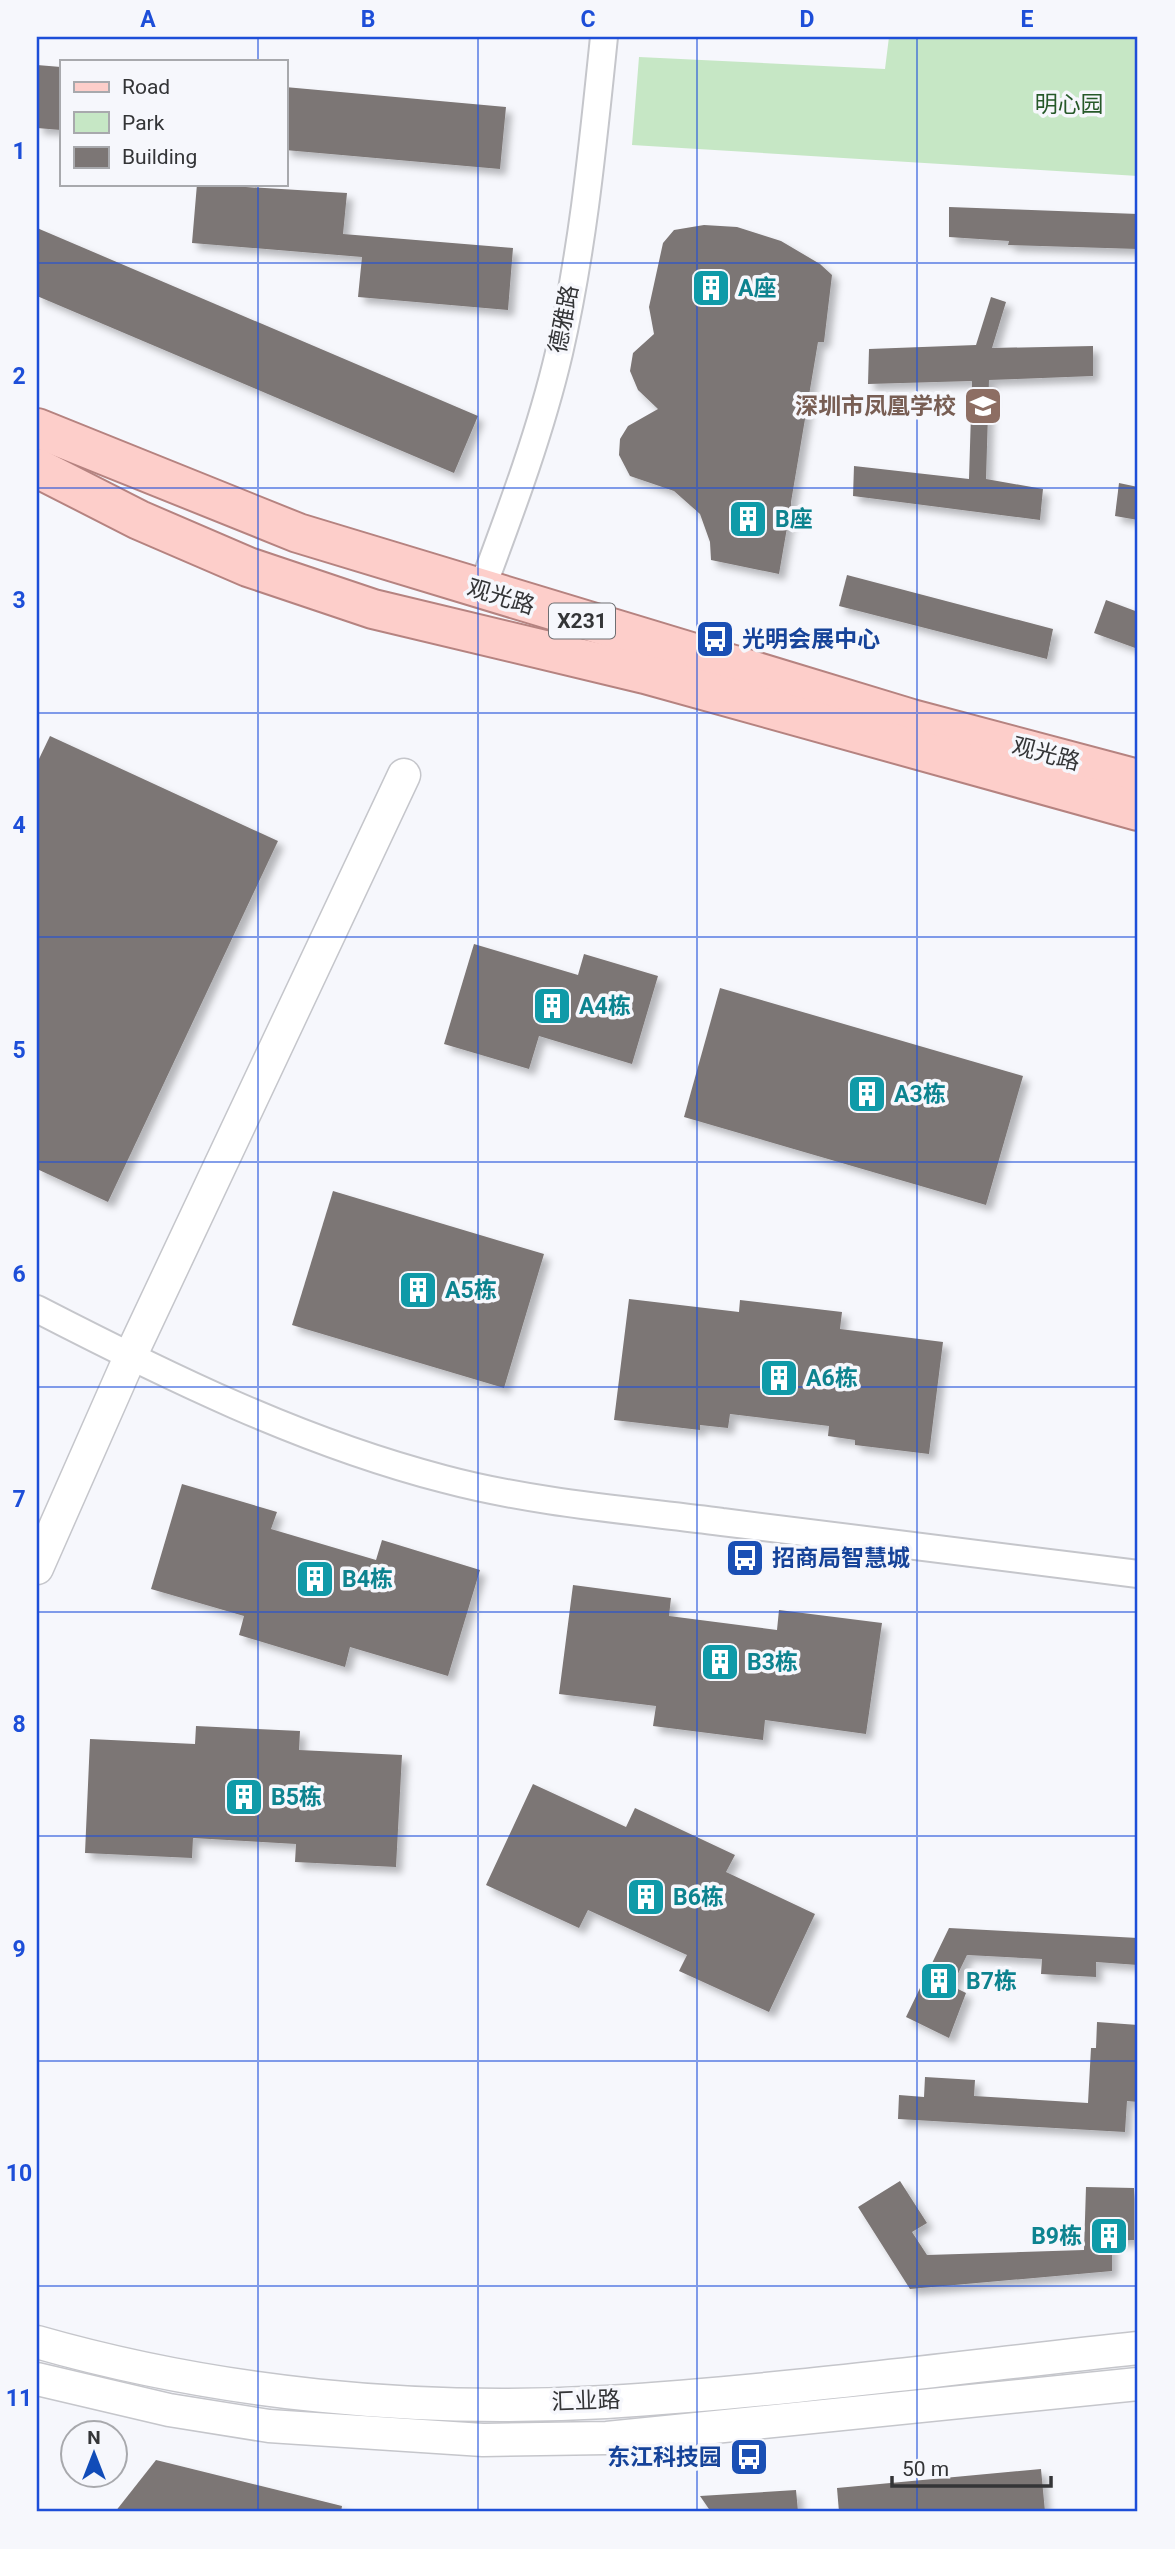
<svg xmlns="http://www.w3.org/2000/svg" width="1175" height="2549" font-family="Roboto,'Noto Sans SC',sans-serif">
<style>
.green{fill:#c6e7c5}
.building{fill:#7c7675;filter:url(#shadow)}
.lines{fill:none;stroke-linecap:round;stroke-linejoin:round}
.minor-casing{stroke:#c5c6cb;stroke-width:30}
.tertiary-casing{stroke:#c5c6cb;stroke-width:35}
.primary-casing{stroke:#b58380;stroke-width:42}
.minor{stroke:#fff;stroke-width:26}
.tertiary{stroke:#fff;stroke-width:32}
.primary{stroke:#fdceca;stroke-width:38}
.grid{fill:none;stroke:#1d4ed8;stroke-width:2;stroke-opacity:0.55}
.labels{text-anchor:middle;dominant-baseline:central;stroke-width:7;stroke-linejoin:round;paint-order:stroke}
.shield{fill:#f6f7fc;stroke:#6e6f72;stroke-width:2}
.shield-label{font-size:21px;font-weight:bold;fill:#343537}
.park-label{font-size:23px;fill:#265929;stroke:#f6f7fc}
.culture-label{font-size:23px;font-weight:bold;fill:#0d838f;stroke:#f6f7fc;text-anchor:start}
.street-label{font-size:23px;fill:#343537;stroke:#f6f7fc}
.education-label{font-size:23px;font-weight:bold;fill:#785e54;stroke:#f6f7fc;text-anchor:end}
.transit-label{font-size:23px;font-weight:bold;fill:#164399;stroke:#f6f7fc;text-anchor:start}
.neatline{fill:none;stroke:#1d4ed8;stroke-width:2.5}
.grid-label{font-size:23px;text-anchor:middle;font-weight:bold;fill:#1d4ed8}
</style>
<defs>
<filter id="shadow"><feDropShadow dx="6" dy="6" stdDeviation="3.5" flood-color="#0004"/></filter>
</defs>
<rect width="100%" height="100%" fill="#f6f7fc"/>
<path class="green" d="M889,37h249v139l-506,-31 7,-88 246,12z"/>
<g class="building">
<path d="M37,65l24,2v63l-24,-2z"/>
<path d="M285,87l221,20 -6,62 -215,-19z"/>
<path d="M197,184l150,9 -4,41 170,14 -5,62 -150,-13 4,-40 -170,-14z"/>
<path d="M949,207l189,7v35l-130,-4 1,-4 -60,-4z"/>
<path d="M704,225l33,2 44,14 39,23 12,11 -8,67h-6l-27,160 1,20h-4l-9,52 -68,-14 -1,-18 -10,-28 -26,-23 -44,-15 -11,-21 1,-16 8,-13 30,-17 -20,-19 -8,-19 3,-18 21,-19 -5,-27 14,-64 11,-13z"/>
<path d="M37,228l441,188 -24,57 -417,-177z"/>
<path d="M991,297l15,5 -14,46 101,-2v30l-104,4 -3,99 57,10 -3,31 -187,-24 1,-30 115,13 3,-98 -104,3 1,-35 107,-4z"/>
<path d="M1119,483l19,4v33l-23,-4z"/>
<path d="M847,575l206,54 -6,30 -208,-53z"/>
<path d="M1106,600l32,12v37l-44,-16z"/>
<path d="M50,736l228,105 -170,361 -71,-33v-406z"/>
<path d="M474,944l104,31 6,-21 74,22 -26,88 -93,-28 -10,33 -85,-25z"/>
<path d="M720,988l303,88 -37,129 -302,-88z"/>
<path d="M333,1191l211,63 -40,134 -212,-63z"/>
<path d="M629,1299l110,13 1,-12 102,12 -2,17 103,13 -14,112 -74,-9v-5l-27,-4 1,-10 -99,-12 -2,14 -28,-3v5l-86,-10z"/>
<path d="M182,1484l95,28 -6,17 105,31 6,-20 98,30 -32,106 -98,-29 -5,20 -106,-32 5,-19 -93,-27z"/>
<path d="M573,1585l98,13 -2,18 108,14 2,-20 103,13 -16,111 -101,-14 -2,20 -110,-14 3,-20 -97,-12z"/>
<path d="M196,1726l104,5 -1,19 103,5 -6,112 -101,-5 1,-18 -103,-6 -1,20 -107,-5 5,-114 105,5z"/>
<path d="M533,1784l93,43 9,-19 100,47 -9,17 89,42 -46,98 -90,-41 8,-16 -99,-45 -9,18 -93,-43z"/>
<path d="M949,1928l189,10v27l-42,-3v15l-55,-3 1,-15 -75,-4 -15,31 14,7 -17,45 -43,-21z"/>
<path d="M1097,2022l41,3v77l-11,-1 -2,31 -227,-13 1,-24 25,2 1,-20 50,3 -1,16 114,7 3,-55h5z"/>
<path d="M900,2181l27,42 -15,9 15,23 157,-5 2,-63 48,1v52l-22,1v30l-202,18 -52,-82z"/>
<path d="M156,2460l186,46 -1,6h-226z"/>
<path d="M1041,2469l4,43h-206l-2,-24z"/>
<path d="M796,2490l2,22h-87l-11,-16z"/>
</g>
<g class="lines">
<defs>
<g id="minor">
<path d="M481,591c29,-78 59,-157 78,-238 24,-104 34,-210 45,-316"/>
<path d="M37,1309c130,67 264,133 407,170 90,24 185,31 278,43 139,17 278,34 416,52"/>
</g>
<g id="tertiary">
<path d="M37,1568l93,-211 274,-582"/>
<path d="M37,2342c182,52 380,71 569,60 177,-11 355,-35 532,-54"/>
<path d="M37,2379l132,31 100,16 214,14 124,-2 531,-54"/>
</g>
<g id="primary">
<path d="M37,428l261,105 614,186 226,60"/>
<path d="M37,468l102,52 109,47 125,42 272,65 493,137"/>
</g>
</defs>
<use href="#minor" class="minor-casing"/>
<use href="#tertiary" class="tertiary-casing"/>
<use href="#primary" class="primary-casing"/>
<use href="#minor" class="minor"/>
<use href="#tertiary" class="tertiary"/>
<use href="#primary" class="primary"/>
</g>
<path class="grid" d="M258,37v24M478,37v2475M697,37v2475M917,37v2475M258,184v2328M37,263h1101M37,488h1101M37,713h1101M37,937h1101M37,1162h1101M37,1387h1101M37,1612h1101M37,1836h1101M37,2061h1101M37,2286h1101"/>
<defs>
<symbol id="building-square" viewBox="-11 -11 22 22"><rect x="-9" y="-9" width="18" height="18" rx="4" fill="#0f9aa8" stroke="#f6f7fc"/><path d="M-4-6H4V6H1V3H-1V6H-4ZM-2.5-4.3h1.7v1.8h-1.7ZM.8-4.3h1.7v1.8H.8ZM-2.5-1h1.7V.8h-1.7ZM.8-1h1.7V.8H.8Z" fill="#fff"/></symbol>
<symbol id="school-square" viewBox="-11 -11 22 22"><rect x="-9" y="-9" width="18" height="18" rx="4" fill="#8d6e63" stroke="#f6f7fc"/><path d="M0-5L7-2L0 1L-7-2ZM-4 1L0 2.5L4 1V4Q0 6-4 4Z" fill="#fff"/></symbol>
<symbol id="bus-square" viewBox="-11 -11 22 22"><rect x="-9" y="-9" width="18" height="18" rx="4" fill="#1a4fb4" stroke="#f6f7fc"/><path d="M-5-6H5V4H4V6H2V4H-2V6H-4V4H-5ZM-3.5-4V0h7V-4ZM-3.5 1.2v1.5H-2V1.2ZM2 1.2v1.5H3.5V1.2Z" fill="#fff"/></symbol>
</defs>
<g fill-rule="evenodd">
<use href="#building-square" x="689" y="266" width="44" height="44"/>
<use href="#school-square" x="961" y="384" width="44" height="44"/>
<use href="#building-square" x="726" y="497" width="44" height="44"/>
<use href="#bus-square" x="693" y="617" width="44" height="44"/>
<use href="#building-square" x="530" y="984" width="44" height="44"/>
<use href="#building-square" x="845" y="1072" width="44" height="44"/>
<use href="#building-square" x="396" y="1268" width="44" height="44"/>
<use href="#building-square" x="757" y="1356" width="44" height="44"/>
<use href="#bus-square" x="723" y="1536" width="44" height="44"/>
<use href="#building-square" x="293" y="1557" width="44" height="44"/>
<use href="#building-square" x="698" y="1640" width="44" height="44"/>
<use href="#building-square" x="222" y="1775" width="44" height="44"/>
<use href="#building-square" x="624" y="1875" width="44" height="44"/>
<use href="#building-square" x="917" y="1959" width="44" height="44"/>
<use href="#building-square" x="1087" y="2214" width="44" height="44"/>
<use href="#bus-square" x="727" y="2435" width="44" height="44"/>
</g>
<g class="labels">
<rect class="shield" x="549" y="603.5" width="66" height="35" rx="5"/>
<g class="shield-label">
<text x="582" y="621">X231</text>
</g>
<g class="park-label">
<text x="1069" y="104">明心园</text>
</g>
<g class="culture-label">
<text x="738" y="288">A座</text>
<text x="775" y="519">B座</text>
<text x="579" y="1006">A4栋</text>
<text x="894" y="1094">A3栋</text>
<text x="445" y="1290">A5栋</text>
<text x="806" y="1378">A6栋</text>
<text x="342" y="1579">B4栋</text>
<text x="747" y="1662">B3栋</text>
<text x="271" y="1797">B5栋</text>
<text x="673" y="1897">B6栋</text>
<text x="966" y="1981">B7栋</text>
<text x="1082" y="2236" text-anchor="end">B9栋</text>
</g>
<g class="street-label">
<text transform="translate(564 319) rotate(-79)">德雅路</text>
<text transform="translate(501 597) rotate(17)">观光路</text>
<text transform="translate(1046 754) rotate(15)">观光路</text>
<text transform="translate(586 2401) rotate(-2)">汇业路</text>
</g>
<g class="education-label">
<text x="956" y="406">深圳市凤凰学校</text>
</g>
<g class="transit-label">
<text x="742" y="639">光明会展中心</text>
<text x="772" y="1558">招商局智慧城</text>
<text x="722" y="2457" text-anchor="end">东江科技园</text>
</g>
</g>
<rect width="1175" height="2549" fill="none" stroke="#f6f7fc" stroke-width="77"/>
<rect x="60" y="60" width="228" height="126" fill="#f6f7fc" stroke="#a8a9ad" stroke-width="2"/>
<rect x="74" y="82" width="35" height="10" fill="#fdceca" stroke="#a8a9ad" stroke-width="2"/>
<text x="122" y="94" font-size="21" fill="#343537">Road</text>
<rect x="74" y="112" width="35" height="21" fill="#c6e7c5" stroke="#a8a9ad" stroke-width="2"/>
<text x="122" y="130" font-size="21" fill="#343537">Park</text>
<rect x="74" y="147" width="35" height="21" fill="#7c7675" stroke="#a8a9ad" stroke-width="2"/>
<text x="122" y="164" font-size="21" fill="#343537">Building</text>
<g transform="translate(94 2454)"><circle r="33" fill="#f6f7fc" stroke="#a8a9ad" stroke-width="2"/>
<path d="M0-5L12 26L0 18L-12 26Z" fill="#114cb8"/>
<text y="-10" font-size="19" font-weight="bold" text-anchor="middle" fill="#343537">N</text>
</g>
<path d="M892 2476v10h159v-10" fill="none" stroke="#343537" stroke-width="3.5"/>
<text x="902" y="2476" font-size="21" fill="#343537" stroke="#f6f7fc" stroke-width="5" paint-order="stroke">50 m</text>
<rect x="38" y="38" width="1098" height="2472" class="neatline"/>
<g class="grid-label">
<text x="148" y="27">A</text>
<text x="368" y="27">B</text>
<text x="588" y="27">C</text>
<text x="807" y="27">D</text>
<text x="1027" y="27">E</text>
<text x="19" y="159">1</text>
<text x="19" y="384">2</text>
<text x="19" y="608">3</text>
<text x="19" y="833">4</text>
<text x="19" y="1058">5</text>
<text x="19" y="1282">6</text>
<text x="19" y="1507">7</text>
<text x="19" y="1732">8</text>
<text x="19" y="1957">9</text>
<text x="19" y="2181">10</text>
<text x="19" y="2406">11</text>
</g>
</svg>
